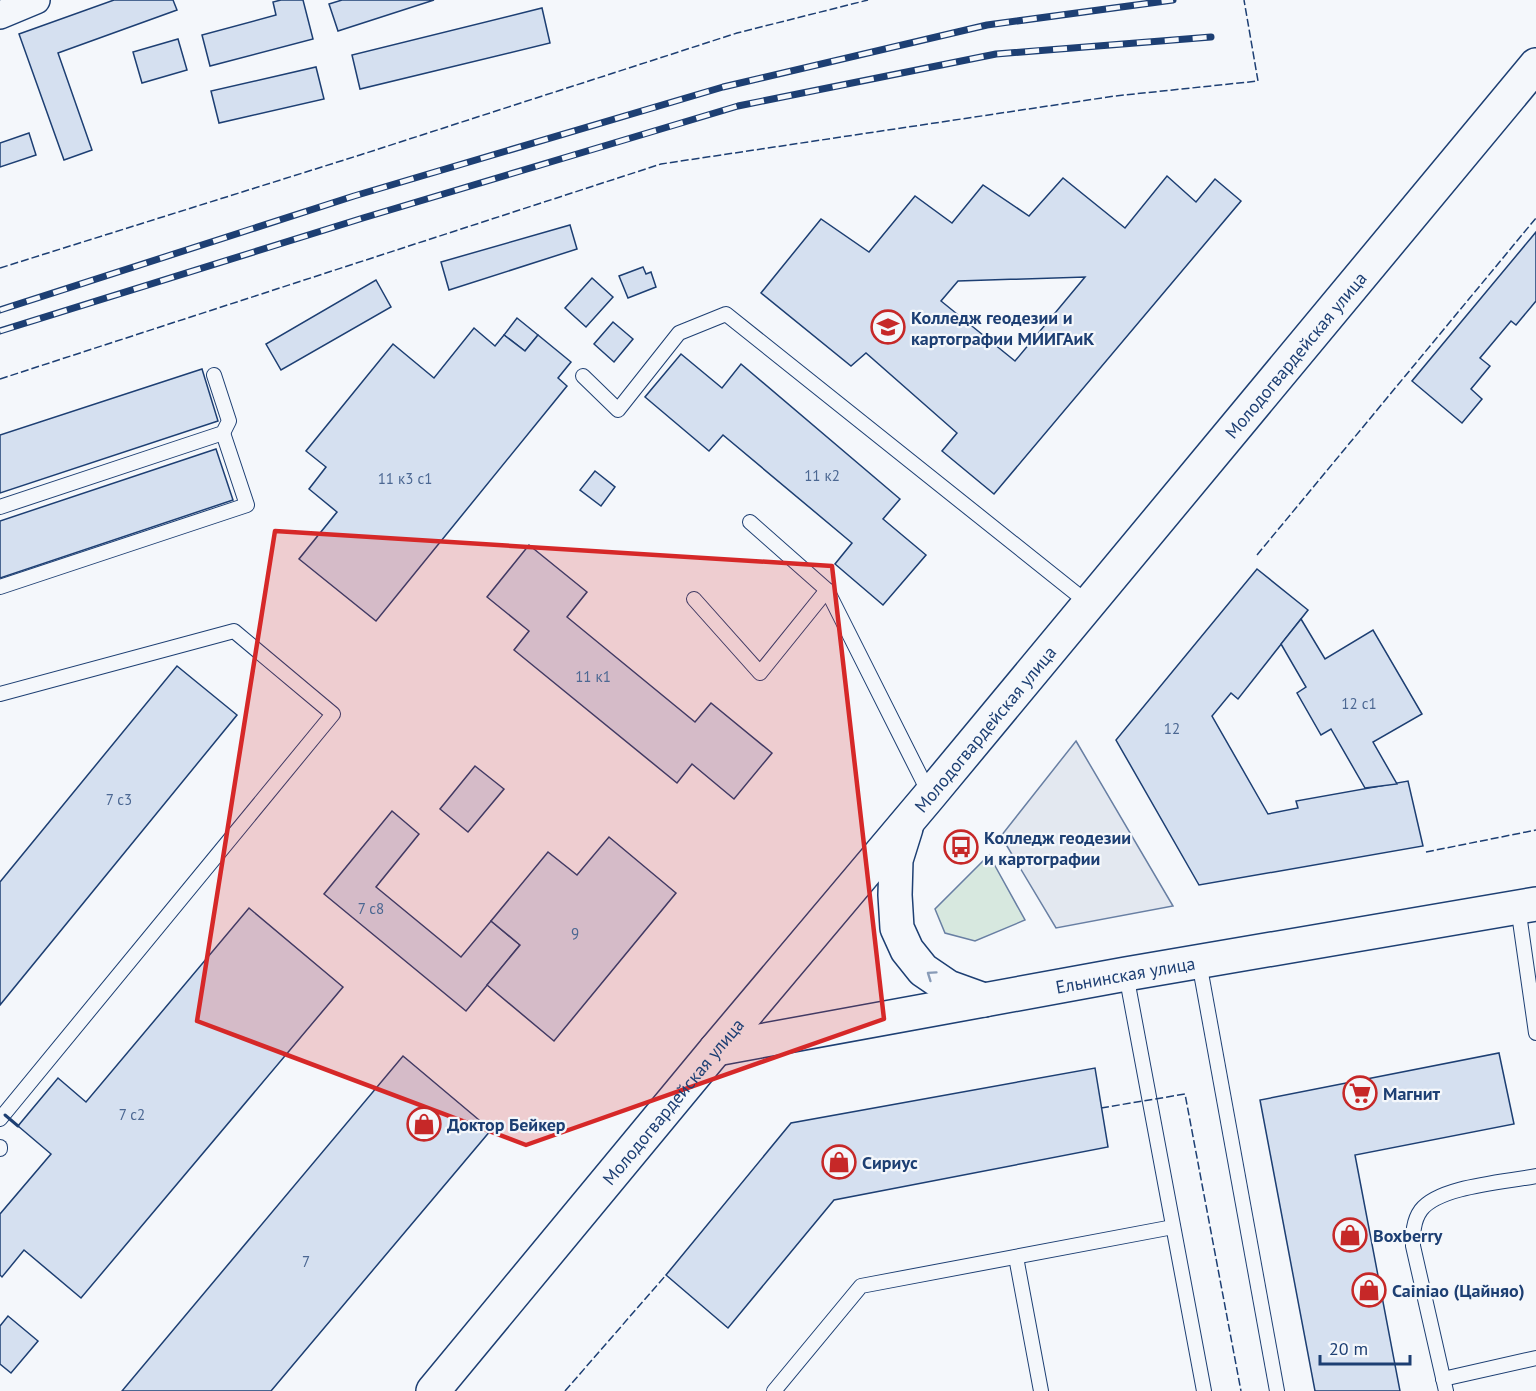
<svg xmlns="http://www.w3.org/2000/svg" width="1536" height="1391" font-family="'PT Sans',sans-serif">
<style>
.green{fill:#d7e8df;stroke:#687fa3;stroke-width:1.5}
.parking{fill:#e3e8f0;stroke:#687fa3;stroke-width:1.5}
.building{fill:#d5e0f0;stroke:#1d3f73;stroke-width:1.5;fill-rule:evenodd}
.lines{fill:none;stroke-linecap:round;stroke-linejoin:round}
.lane-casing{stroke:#1d3f73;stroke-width:16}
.street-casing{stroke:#1d3f73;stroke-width:30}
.secondary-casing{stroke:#1d3f73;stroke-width:36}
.lane{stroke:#f4f7fb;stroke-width:14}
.street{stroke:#f4f7fb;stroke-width:27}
.secondary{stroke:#f4f7fb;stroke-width:33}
.rail-casing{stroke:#1d3f73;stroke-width:7}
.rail{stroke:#f4f7fb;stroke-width:4.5;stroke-dasharray:14;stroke-linecap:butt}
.fence{stroke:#1d3f73;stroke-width:1.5;stroke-dasharray:8 3;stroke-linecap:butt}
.wall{stroke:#1d3f73;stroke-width:3}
.oneway{stroke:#889bb7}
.marked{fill:#d62828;fill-opacity:0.2;stroke:#d62828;stroke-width:4.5;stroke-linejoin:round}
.labels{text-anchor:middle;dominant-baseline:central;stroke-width:4.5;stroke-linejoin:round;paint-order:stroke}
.number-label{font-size:15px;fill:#4b6792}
.poi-label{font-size:18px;font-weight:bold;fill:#1d3f73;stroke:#f4f7fb;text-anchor:start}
.street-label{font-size:18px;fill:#1d3f73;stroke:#f4f7fb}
</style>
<rect width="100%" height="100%" fill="#f4f7fb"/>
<path class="green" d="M989,855l36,65 -50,21 -30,-8 -10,-24z"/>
<path class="parking" d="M1076,741l97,165 -117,22 -55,-92z"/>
<g class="building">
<path d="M114,0h59l4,10 -119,43 34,97 -28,10 -45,-126z"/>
<path d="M281,0h22l10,39 -103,27 -8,-31 74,-20 -3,-13z"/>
<path d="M342,0h92l-96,31 -9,-27z"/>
<path d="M542,8l8,35 -190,46 -8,-34z"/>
<path d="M178,39l9,31 -45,13 -9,-31z"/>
<path d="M316,67l8,32 -105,24 -8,-32z"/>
<path d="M29,133l7,22 -36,12v-24z"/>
<path d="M1167,176l29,26 19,-23 26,22 -247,293 -52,-43 15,-18 -91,-80 -15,13 -90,-73 60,-74 48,33 46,-56 37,27 31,-38 46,31 34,-38 62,50zM1085,277l-70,84 -74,-60 17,-20z"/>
<path d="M570,225l7,24 -128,41 -8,-28z"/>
<path d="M1536,232v69l-20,24 -5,-4 -31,37 10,8 -19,23 11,10 -20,24 -50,-42z"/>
<path d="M643,267l3,7 5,-2 5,15 -28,11 -9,-22z"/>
<path d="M592,278l21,19 -27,30 -21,-19z"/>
<path d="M376,280l15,27 -110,63 -15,-26z"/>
<path d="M517,318l21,17 -13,16 -21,-16z"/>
<path d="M613,322l20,17 -19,23 -20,-18z"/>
<path d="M474,328l21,18 9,-11 21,16 13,-16 33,27 -13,16 9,8 -191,235 -77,-62 38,-47 -28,-23 17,-22 -20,-16 87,-107 41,34z"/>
<path d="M681,354l41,34 19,-24 159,135 -17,20 43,36 -43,50 -48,-41 17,-21 -129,-108 -14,16 -64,-54z"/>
<path d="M202,369l16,52 -218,72v-58z"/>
<path d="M216,449l17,51 -233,78v-57z"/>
<path d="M595,471l20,16 -14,19 -21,-16z"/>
<path d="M529,545l58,47 -20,25 128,105 16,-19 61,50 -38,46 -42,-35 -15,19 -163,-133 15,-19 -42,-34z"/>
<path d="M1257,569l51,41 -70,89 -7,-6 -19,23 56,98 30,-6 -2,-7 112,-20 15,65 -224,39 -83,-145z"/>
<path d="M1301,619l24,40 48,-29 49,84 -49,28 24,42 -32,4 -34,-59 -10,6 -24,-42 9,-6 -25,-43z"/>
<path d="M177,666l60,49 -237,290v-123z"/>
<path d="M475,766l29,23 -36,43 -28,-23z"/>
<path d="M392,811l27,23 -43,53 85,70 30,-36 29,24 -54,66 -142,-117z"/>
<path d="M609,837l67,56 -122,148 -67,-56 33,-40 -29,-24 57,-69 29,23z"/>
<path d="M249,908l94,79 -262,311 -57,-48 -22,27 -2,-2v-61l51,-60 -33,-28 40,-48 28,24z"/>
<path d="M1499,1053l15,71 -159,31 45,236h-85l-55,-291z"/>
<path d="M403,1056l88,74 -220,261h-149z"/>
<path d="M1095,1068l13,79 -274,53 -106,128 -62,-53 125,-152z"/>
<path d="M8,1316l30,25 -27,32 -11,-9v-38z"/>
</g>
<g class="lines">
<defs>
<g id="lane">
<path d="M583,376l35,34 61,-77 47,-19 362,289"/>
<path d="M0,507l223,-74 6,-12 -15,-46"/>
<path d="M750,522l77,68 102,203"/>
<path d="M0,587l247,-82 -24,-72"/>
<path d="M694,599l66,74 67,-83"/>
<path d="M0,694l234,-63 99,83 -333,405"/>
<path d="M1518,907l18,126"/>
<path d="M1199,962l78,429"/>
<path d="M1126,974l78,417"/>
<path d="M0,1147v2"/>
<path d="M1016,1257l25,134"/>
<path d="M1443,1379l93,-21"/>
<path d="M774,1391l87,-105 312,-59"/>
<path d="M1446,1391l-33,-145c0,-12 0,-25 8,-36 18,-24 85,-28 115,-34"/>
</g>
<path id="street" d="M0,15l36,-15"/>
<g id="secondary">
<path d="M906,828l-10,32 -1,35 2,33 10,22 16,20 25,17 36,13"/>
<path id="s1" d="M716,1049l410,-75 410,-70"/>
<path id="s2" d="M433,1391l283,-342 214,-254 606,-730"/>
</g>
</defs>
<use href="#lane" class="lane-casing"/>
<use href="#street" class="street-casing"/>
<use href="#secondary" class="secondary-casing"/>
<use href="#lane" class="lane"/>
<use href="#street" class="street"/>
<use href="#secondary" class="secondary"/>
<defs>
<g id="rail">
<path d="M0,310l354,-114 369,-109 264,-62 186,-25"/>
<path d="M0,331l363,-113 375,-112 258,-52 215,-17"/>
</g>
</defs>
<use href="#rail" class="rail-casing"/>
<use href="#rail" class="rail"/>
<g class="fence">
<path d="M0,268l360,-113 377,-122 131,-33"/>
<path d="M0,379l661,-215 454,-68 143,-15 -14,-81"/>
<path d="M1257,555l279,-337"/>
<path d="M1426,852l110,-22"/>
<path d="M1101,1108l84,-14 56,297"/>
<path d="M565,1391l101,-116"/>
</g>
<path class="wall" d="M5,1115l13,11"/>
</g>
<defs><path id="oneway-chevron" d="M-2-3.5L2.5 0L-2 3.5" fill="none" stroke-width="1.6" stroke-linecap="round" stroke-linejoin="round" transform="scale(1.5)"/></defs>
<use class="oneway" href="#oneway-chevron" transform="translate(931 975) rotate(-145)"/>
<path class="marked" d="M275,531l557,35 52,453 -358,126 -329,-124z"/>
<defs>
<symbol id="university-ring" viewBox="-11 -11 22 22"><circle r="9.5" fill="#f4f7fb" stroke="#c62828" stroke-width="1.5"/><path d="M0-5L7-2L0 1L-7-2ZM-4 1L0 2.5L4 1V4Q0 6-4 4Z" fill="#c62828"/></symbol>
<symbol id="bus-ring" viewBox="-11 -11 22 22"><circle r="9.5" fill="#f4f7fb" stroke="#c62828" stroke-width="1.5"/><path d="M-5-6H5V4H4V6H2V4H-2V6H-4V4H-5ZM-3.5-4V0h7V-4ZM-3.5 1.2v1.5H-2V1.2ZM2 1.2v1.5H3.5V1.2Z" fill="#c62828"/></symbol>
<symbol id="supermarket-ring" viewBox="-11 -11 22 22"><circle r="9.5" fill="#f4f7fb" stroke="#c62828" stroke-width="1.5"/><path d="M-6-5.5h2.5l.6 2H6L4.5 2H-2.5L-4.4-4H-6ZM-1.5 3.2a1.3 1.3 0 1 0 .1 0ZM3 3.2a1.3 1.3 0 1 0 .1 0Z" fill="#c62828"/></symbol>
<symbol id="shop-ring" viewBox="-11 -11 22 22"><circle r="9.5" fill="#f4f7fb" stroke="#c62828" stroke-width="1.5"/><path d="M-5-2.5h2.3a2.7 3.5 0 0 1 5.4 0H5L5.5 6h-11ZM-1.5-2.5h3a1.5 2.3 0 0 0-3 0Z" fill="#c62828"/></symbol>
</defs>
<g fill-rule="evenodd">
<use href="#university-ring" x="869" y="308" width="38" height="38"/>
<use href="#bus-ring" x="942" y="828" width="38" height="38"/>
<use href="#supermarket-ring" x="1341" y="1074" width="38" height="38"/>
<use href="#shop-ring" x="405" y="1105" width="38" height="38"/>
<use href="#shop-ring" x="820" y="1143" width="38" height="38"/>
<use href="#shop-ring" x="1331" y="1216" width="38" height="38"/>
<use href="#shop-ring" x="1350" y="1271" width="38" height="38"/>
</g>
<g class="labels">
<g class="number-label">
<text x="822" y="475">11 к2</text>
<text x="405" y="478">11 к3 с1</text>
<text x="593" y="676">11 к1</text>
<text x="1359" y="703">12 с1</text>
<text x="1172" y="728">12</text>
<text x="119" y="799">7 с3</text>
<text x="371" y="908">7 с8</text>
<text x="575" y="933">9</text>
<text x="132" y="1114">7 с2</text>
<text x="306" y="1261">7</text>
</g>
<g class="poi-label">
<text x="911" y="317">Колледж геодезии и<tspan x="911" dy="21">картографии МИИГАиК</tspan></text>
<text x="984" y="837">Колледж геодезии<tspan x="984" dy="21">и картографии</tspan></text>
<text x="1383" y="1093">Магнит</text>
<text x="447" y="1124">Доктор Бейкер</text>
<text x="862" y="1162">Сириус</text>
<text x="1373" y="1235">Boxberry</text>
<text x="1392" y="1290">Cainiao (Цайняо)</text>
</g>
<g class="street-label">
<text stroke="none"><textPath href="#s2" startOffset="1348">Молодогвардейская улица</textPath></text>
<text stroke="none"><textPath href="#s2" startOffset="862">Молодогвардейская улица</textPath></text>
<text stroke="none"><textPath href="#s1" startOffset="416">Ельнинская улица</textPath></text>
<text stroke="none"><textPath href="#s2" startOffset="376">Молодогвардейская улица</textPath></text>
</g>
</g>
<path d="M1320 1355v9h90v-9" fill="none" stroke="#1d3f73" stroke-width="3"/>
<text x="1329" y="1355" font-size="18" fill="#1d3f73" stroke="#f4f7fb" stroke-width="4.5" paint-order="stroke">20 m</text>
</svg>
